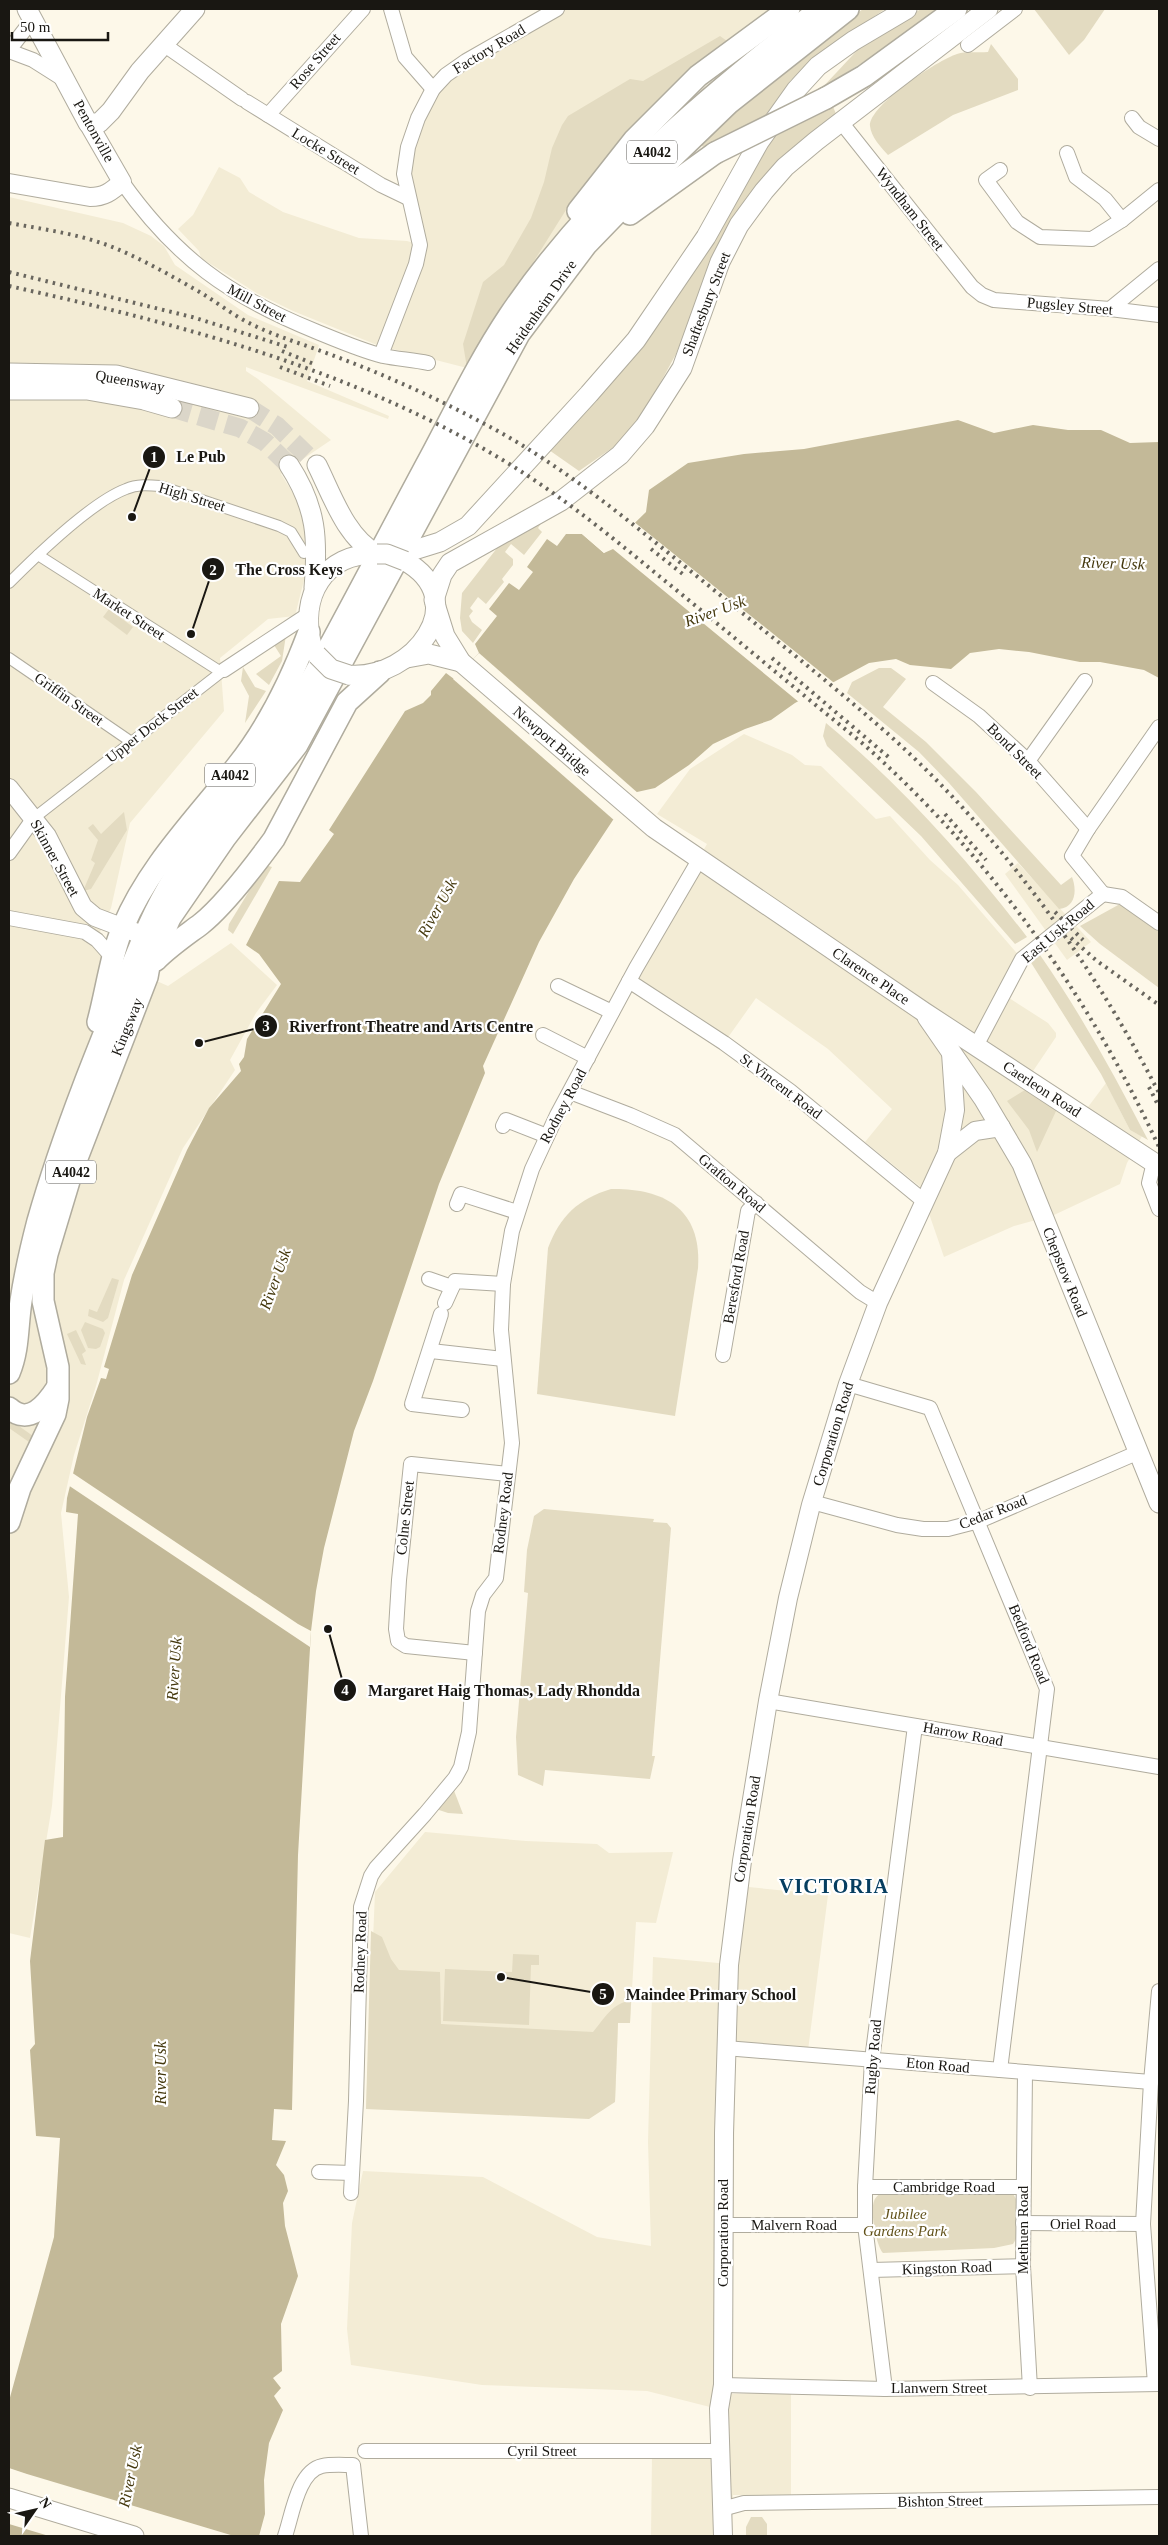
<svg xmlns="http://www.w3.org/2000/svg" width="1168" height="2545" font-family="Georgia,serif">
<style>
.built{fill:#f3ecd5}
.green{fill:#e3dbc1}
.water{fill:#c3b998}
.pier{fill:#fdf8e9}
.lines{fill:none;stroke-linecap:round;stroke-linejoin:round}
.secondary-tunnel{stroke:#dbd6c9;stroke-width:19;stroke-dasharray:19 9;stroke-linecap:butt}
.pedestrian-casing{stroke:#b0ac9e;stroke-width:12}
.minor-casing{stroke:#b0ac9e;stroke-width:16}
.tertiary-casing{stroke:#b0ac9e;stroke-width:20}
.secondary-casing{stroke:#b0ac9e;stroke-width:21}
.primary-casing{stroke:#b0ac9e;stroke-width:24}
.pedestrian{stroke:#fff;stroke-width:10}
.minor{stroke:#fff;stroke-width:14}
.tertiary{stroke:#fff;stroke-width:18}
.secondary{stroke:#fff;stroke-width:19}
.primary{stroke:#fff;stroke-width:21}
.rail{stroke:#69665e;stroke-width:4;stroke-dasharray:2.5 5;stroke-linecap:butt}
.secondary-bridge-casing{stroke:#b0ac9e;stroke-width:21;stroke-linecap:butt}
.primary-bridge-casing{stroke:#b0ac9e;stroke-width:24;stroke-linecap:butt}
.secondary-bridge{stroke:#fff;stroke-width:19}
.primary-bridge{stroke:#fff;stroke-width:21}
.labels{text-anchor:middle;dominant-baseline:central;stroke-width:4.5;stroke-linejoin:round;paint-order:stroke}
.shield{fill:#fff;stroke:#5e5d59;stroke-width:1}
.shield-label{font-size:14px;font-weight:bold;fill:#191712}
.street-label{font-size:15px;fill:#191712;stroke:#fff}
.park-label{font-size:15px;font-style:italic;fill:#62521b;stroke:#fff}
.water-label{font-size:16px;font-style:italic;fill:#44380d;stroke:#fff}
.district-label{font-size:20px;font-weight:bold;letter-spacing:1px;fill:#063e60;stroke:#fff}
.leader{fill:none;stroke:#191712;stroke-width:2}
.callout-dot{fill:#191712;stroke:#fff;stroke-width:2}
.mark-label{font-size:15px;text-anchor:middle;font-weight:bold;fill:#fff}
.callout-label{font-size:16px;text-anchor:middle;font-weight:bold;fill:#191712;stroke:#fff;stroke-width:4.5;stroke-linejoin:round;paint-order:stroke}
</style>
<rect width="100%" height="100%" fill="#fdf8e9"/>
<g class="built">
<path d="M541,9h248l-91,67 -231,292 -90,-23 -84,-34 -35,-17 -57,-36 -2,-7 -21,-22 15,-14 26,-48 21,11 9,14 34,20 76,26 48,3 13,4 -16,-71 29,-85 33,-28 -2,-8z"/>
<path d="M9,197l114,26 28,13 13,10 11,19 73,50 71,30 -12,36 82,35 -1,3 -142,-52v4l12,8 73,61 -50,34 20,32 7,36 -2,30 -11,44 -27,3 -48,39 4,53 -94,112 -19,85 -18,39 50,28 25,11 63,-43 46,42 -21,28 -26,47 5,10 -52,78 -59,132 -28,106 -22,69 -13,58 8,84 -17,209 -22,132 -21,-5z"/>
<path d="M744,734l48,21 13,10 16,1 55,53 14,-3 40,44 28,25 64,74 -19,35 45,29 8,10v4l-29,43 55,35 24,-32 24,47 12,6 -15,27 -7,21 -66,31 -40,11 -70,31 -19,-55 3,-9 -63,-51 27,-33 -64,-60 -72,-51 -32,45 -95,-62 78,-137 -50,-30 33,-45z"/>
<path d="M1018,863l73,79 -24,18 -62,-86z"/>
<path d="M425,1832l101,9 71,3 12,9 64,-1 -17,71 -20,-1 -6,101h-12l-3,79 -188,8 -61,-1 9,-217z"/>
<path d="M738,1886l90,9 -21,163 -72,-3 -3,339 59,-2v103h-58l-1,41h-81l1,-81 62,2v-49l-67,-17 -165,-6 -131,-20 -4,-36 5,-106 11,-52 120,6 114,60 54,9 -3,-104 5,-185 76,7z"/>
</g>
<g class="green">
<path d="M863,9h22l-65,45 -29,26 -26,36 -62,31 -3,-4 86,-74z"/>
<path d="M921,9h19l-69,48 -50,32 44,-47z"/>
<path d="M1034,9h71l-21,31 -15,15z"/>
<path d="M720,36l7,5 3,5 -114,103 -40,45 -109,174 -4,-24 20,-62 21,-17 27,-47 13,-36 8,-34 10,-23 6,-9 62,-37 13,2z"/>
<path d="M991,44l27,35v11l-65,25 -65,40c-7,-8 -17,-18 -18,-29 -1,-21 68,-66 87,-72 9,-3 21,-1 31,-2z"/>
<path d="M832,104l4,10 -115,129 -45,111 -31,57 -30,35 -36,25 -30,-21 43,-45 51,-59 72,-105 55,-104z"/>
<path d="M546,516l-8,12 4,4 -18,23 -13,-11 -6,8 8,7v6l-11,14 2,3 -18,22 -8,-7 -8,11 3,3 -4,5 3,6 10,8 -9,13 -11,-12 -2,-13 2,-25 39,-50z"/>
<path d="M109,609l24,18 -6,8 -24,-18z"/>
<path d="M286,635l-4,26 -13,24 -13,-11 25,-18 -7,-11z"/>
<path d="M243,667l12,20 11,4 -21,32 4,-27 -8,-15z"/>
<path d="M879,668h12l15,11 -23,28 43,35 50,50 85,93 11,-8c5,13 4,30 -13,32l-110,-126 -30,-31 -72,-59 5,-11z"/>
<path d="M826,723c76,63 141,136 201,214l-12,7 -94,-108 -94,-90 -4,-10z"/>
<path d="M124,812l3,18 -36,59 -8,2 12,-28 -4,-3 7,-20 -10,-12 5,-4 8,10z"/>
<path d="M265,865l7,2 -39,67 -5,-4 1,-6z"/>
<path d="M1120,904l39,28v56l-59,-44 -20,-18z"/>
<path d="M1040,955c41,59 75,121 108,185l-18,-10 -29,-56 -71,-113z"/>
<path d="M1028,1088l29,21 -20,43 -8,-22 -22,-29z"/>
<path d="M611,1189c52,-1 91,19 87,79l-23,148 -138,-22 11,-146c12,-32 30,-49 63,-59z"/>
<path d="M112,1278l7,2 -11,38 -5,4 -15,-6 1,-7 8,3z"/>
<path d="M85,1322l18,7 2,4 -5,14 -4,2 -8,-1 -7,-18z"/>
<path d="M76,1330l10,21 -4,3 4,11 -5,-1 -14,-30z"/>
<path d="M9,1419l24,17 -4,6 -20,-14z"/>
<path d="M544,1509l110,10 -1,3 14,1 4,5 -19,228h3l-5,23 -105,-9 -2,16 -25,-11 -2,-38 12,-144 -4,-1 3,-42 7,-34z"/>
<path d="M453,1788l10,26 -15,-1 -12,-4z"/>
<path d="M371,1931l11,6 9,22 8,11 41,2 1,52 152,8c11,-13 20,-30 38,-31l-1,22h-12l-3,79 -26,17 -223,-10z"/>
<path d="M513,1954l26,1v10h-8l-2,60 -86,-4 2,-52 67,3z"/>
<path d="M882,2192l130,1c10,10 10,39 1,51l-19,4 -111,5c-7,-8 -13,-42 -9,-52 2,-5 5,-6 8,-9z"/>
<path d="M751,2517h11l5,7v12h-21v-9z"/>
</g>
<path class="water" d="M958,420l36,13 39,-8 35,5h33l29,13 29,-1v236l-15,-8 -44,-8h-20l-51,-10 -30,-3 -29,4 -19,16 -41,-4 -14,-6 -27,4 -74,40 -24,17 -26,9 -32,15 -24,21 -34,23 -18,4 -24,28 -39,59 -35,63 -56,124 2,7 -46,111 -66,197 -19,50 -30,117 -8,43 -5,40 -13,224 -6,255 -18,-1 -2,31 14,1 -10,24 8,10 4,16 -5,12 2,23 13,50 -17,48 1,47 -9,7 8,10 -7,8 9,14 -14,33 -5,37 1,34 -6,22h-250v-135l45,-164 6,-99 -24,-2 -6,-86 5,-6 -5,-83 15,-121 18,-3 2,-140 13,-183 -12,-2 1,-14 20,-81 14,-39 5,1 3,-10 -5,-2 28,-92 55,-125 22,-42 32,-37 -2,-7 5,-7 3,-18 34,-55 -22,-30 -13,-9 33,-64 21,1 34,-48 -5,-4 76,-119 18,-8 8,-8v-4l15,-18 8,6 25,-26 -4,-9 22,-28 -8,-7 20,-26 10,7 14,-18 -6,-5 20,-28 10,7 9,-12h16l22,19 42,-41 3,-22 39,-27 56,-9 60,-5z"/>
<g class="pier">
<path d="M633,521l200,161 2,1 -35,20 -187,-154 -9,4 -22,-19 -7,-3h8l21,19z"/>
<path d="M479,653l160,141 -24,27 -162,-142z"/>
<path d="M71,1472l227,152 13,7 -1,16 -242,-162z"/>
<path d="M9,2468l18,6 207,62h-185l-40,-12z"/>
</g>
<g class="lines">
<g class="secondary-tunnel">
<path d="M172,408l68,20 25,14 24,23"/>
<path d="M249,408l28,18 40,39"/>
</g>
<defs>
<g id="pedestrian">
<path d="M38,555l183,117"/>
<path d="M9,583c27,-27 82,-81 117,-94 11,-5 23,-4 34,-3l119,40 12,6 13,21"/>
<path d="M9,658l121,83"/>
<path d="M34,818l190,-148"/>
</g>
<g id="minor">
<path d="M391,9l14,48 28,32"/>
<path d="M163,44l79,55"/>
<path d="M968,45l47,-36"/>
<path d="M9,50l24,-31"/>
<path d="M9,51l24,9 30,19"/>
<path d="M247,102l134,83 27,13"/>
<path d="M268,115l95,-106"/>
<path d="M1132,118l7,9 20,12"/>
<path d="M841,122l131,165 10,8 12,5 116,9 49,6"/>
<path d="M1067,153l9,24 29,22 17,21"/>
<path d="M1000,170l-14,10 31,42 23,15 52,2 30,-19 37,-30"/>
<path d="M122,182c54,76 107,114 193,149 22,9 45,19 68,25 15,3 31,4 45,7"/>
<path d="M1110,309l49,-40"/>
<path d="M381,355l35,-91 4,-19 -16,-71 4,-27 10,-29 15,-29 13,-14 20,-14 91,-52"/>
<path d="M224,670l85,-56"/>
<path d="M933,683l46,33 49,45 60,68"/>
<path d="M1028,761l57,-80"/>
<path d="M9,853l25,-35"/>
<path d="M1103,894l-31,-38 16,-27 71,-102"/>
<path d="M1103,894l19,3 37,26"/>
<path d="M9,918l76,14 12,8 16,18"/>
<path d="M629,981l95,62 66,48 135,111"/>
<path d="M558,986l54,26"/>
<path d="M543,1035l45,23"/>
<path d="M976,1046l46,-87 81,-65"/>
<path d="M570,1092l60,23 45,20 185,157 18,11"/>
<path d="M503,1126l3,-6 41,16"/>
<path d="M1154,1162l-5,21 10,26"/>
<path d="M457,1204l4,-10 56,18"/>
<path d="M429,1279l23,8"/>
<path d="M445,1303l10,-22 48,3"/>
<path d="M441,1314l-29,90 50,6"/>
<path d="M431,1351l72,8"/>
<path d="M723,1355l25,-144 8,-8"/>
<path d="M848,1384l82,24 117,281 -47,381"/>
<path d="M812,1502l85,23 26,4h25l31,-8 160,-69"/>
<path d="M475,1653l-69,-7 -8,-5 -2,-12 3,-49 12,-116 97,10"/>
<path d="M768,1701l391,66"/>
<path d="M725,2048l426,34"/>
<path d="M1025,2072l-2,194 7,122"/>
<path d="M319,2172l33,1"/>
<path d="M865,2187h158"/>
<path d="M351,2193l5,-92 5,-194 10,-31 5,-8 49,-54 30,-36 6,-11 8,-35 9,-121 5,-16 13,-17 16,-135 -11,-113 2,-46 9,-53 20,-62 25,-54 79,-147 63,-108"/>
<path d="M1023,2223l120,1"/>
<path d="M723,2225h142"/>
<path d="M871,2270l152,-4"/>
<path d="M1155,2384l-12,-160 8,-142 8,-91"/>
<path d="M723,2385l162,4 274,-5"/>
<path d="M885,2389l-20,-164v-38l7,-127 43,-334"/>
<path d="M365,2451h355"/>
<path d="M722,2509l22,-6 415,-6"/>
<path d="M285,2536c7,-20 13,-65 37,-70 9,-2 21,-1 31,-1l8,71"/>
</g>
<g id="tertiary">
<path d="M9,183l81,14c14,0 21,-5 32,-15l-34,-59"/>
<path d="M9,788l38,48 36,71 12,10 42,16 6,4 7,11"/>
<path d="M947,1153l28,-22 26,-4"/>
<path d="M723,2536l-4,-127 4,-24 1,-252 5,-168 13,-104 26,-160 20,-103 23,-93 37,-121 30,-81 69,-150 8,-43 -4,-57"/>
</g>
<g id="secondary">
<path d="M27,9l61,114h11l12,-12 29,-40 55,-62"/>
<path d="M9,373l107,2 133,33"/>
<path d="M9,390h78l57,10 28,8"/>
<path d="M289,465c28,43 29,74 25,123"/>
<path d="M317,465c15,30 29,73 60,89"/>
<path d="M411,551l29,-9 28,-16 121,-132 47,-54 70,-103 53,-95 37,-52 22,-24 35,-25 54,-32"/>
<path d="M434,600l8,-25 8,-12 111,-62 59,-46 25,-29 37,-58 38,-106 19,-37 25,-34 21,-24 31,-26 172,-132"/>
<path d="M435,604l10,32 16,26 193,166 270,184 235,154"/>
<path d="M312,646c-13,-50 12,-93 65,-92"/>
<path d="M407,658l22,-4 32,8"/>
<path d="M349,675c65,5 125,-75 56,-114"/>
<path d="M927,1017l56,81 39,66 137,339"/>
<path d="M9,2498l125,38"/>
</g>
<g id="primary">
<path d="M826,98l38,-22 92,-67"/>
<path d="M578,211l56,-71 64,-64 91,-67"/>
<path d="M630,214l85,-61"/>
<path d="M156,960c14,-14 29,-24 45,-36 25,-20 54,-59 73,-85l73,-137 33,-30"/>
<path d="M98,1022c8,-29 13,-68 25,-95 26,-62 74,-109 114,-161 32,-40 54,-86 72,-134"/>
<path d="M9,1373c10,-24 8,-47 12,-72 4,-27 10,-53 17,-80 27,-95 67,-190 105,-282 14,-34 34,-69 56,-98 28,-37 61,-70 84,-110 51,-90 98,-182 147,-273 25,-47 49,-97 79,-142 82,-122 197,-218 311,-307"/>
<path d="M9,1408c20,18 37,-3 48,-20"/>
<path d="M9,1522l11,-34 35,-74 3,-15v-32l-15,-66v-28l4,-19 25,-83 75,-194 2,-11 21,-48 55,-80 72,-93 222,-411 67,-89 60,-62 83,-80 119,-94"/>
</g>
</defs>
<use href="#pedestrian" class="pedestrian-casing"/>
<use href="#minor" class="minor-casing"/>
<use href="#tertiary" class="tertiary-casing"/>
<use href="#secondary" class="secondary-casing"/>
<use href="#primary" class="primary-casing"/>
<use href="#pedestrian" class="pedestrian"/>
<use href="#minor" class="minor"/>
<use href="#tertiary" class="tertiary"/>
<use href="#secondary" class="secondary"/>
<use href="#primary" class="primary"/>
<g class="rail">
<path d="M9,223c38,7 79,12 115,29 27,12 53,27 79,42 16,10 33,23 50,31 27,13 56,21 84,32 48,18 97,40 142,64 84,43 157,106 230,165 59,48 120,96 178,147 112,100 203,226 272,360"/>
<path d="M9,272l183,45 99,31"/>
<path d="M9,286c167,37 338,82 487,170 58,34 111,77 163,120 68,55 134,111 202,166 127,112 227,252 298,405"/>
<path d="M282,351l32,13"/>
<path d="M280,367l50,19"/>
<path d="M651,549l33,26"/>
<path d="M772,658l120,102"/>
<path d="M945,814l41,46"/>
<path d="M1055,912l28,28"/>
<path d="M1071,938l26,23 62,44"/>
<path d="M1149,1087l10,20"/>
</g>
<defs>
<g id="secondary-bridge">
<path d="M377,554h10l18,7"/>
<path d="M317,655l14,14 18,6"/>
</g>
<path id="primary-bridge" d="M715,153l111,-55"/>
</defs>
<use href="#secondary-bridge" class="secondary-bridge-casing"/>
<use href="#primary-bridge" class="primary-bridge-casing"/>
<use href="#secondary-bridge" class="secondary-bridge"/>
<use href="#primary-bridge" class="primary-bridge"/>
</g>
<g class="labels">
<g class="shield">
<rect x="627" y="140.5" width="50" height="23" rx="4"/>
<rect x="205" y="763.5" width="50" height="23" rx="4"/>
<rect x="46" y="1160.5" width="50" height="23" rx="4"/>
</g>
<g class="shield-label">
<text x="652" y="152">A4042</text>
<text x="230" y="775">A4042</text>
<text x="71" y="1172">A4042</text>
</g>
<g class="street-label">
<text transform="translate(489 49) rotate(-31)">Factory Road</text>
<text transform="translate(315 61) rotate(-49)">Rose Street</text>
<text transform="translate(94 131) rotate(61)">Pentonville</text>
<text transform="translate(326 151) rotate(31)">Locke Street</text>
<text transform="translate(910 209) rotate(52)">Wyndham Street</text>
<text transform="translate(257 303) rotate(28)">Mill Street</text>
<text transform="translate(706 304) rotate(-69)">Shaftesbury Street</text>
<text transform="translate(1070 306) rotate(5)">Pugsley Street</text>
<text transform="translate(541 307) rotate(-55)">Heidenheim Drive</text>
<text transform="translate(130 381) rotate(10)">Queensway</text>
<text transform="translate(192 497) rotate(17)">High Street</text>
<text transform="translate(129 614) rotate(33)">Market Street</text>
<text transform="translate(69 699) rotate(35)">Griffin Street</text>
<text transform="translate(152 725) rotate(-38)">Upper Dock Street</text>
<text transform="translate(552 741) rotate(41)">Newport Bridge</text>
<text transform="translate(1015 751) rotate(45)">Bond Street</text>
<text transform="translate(55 858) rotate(61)">Skinner Street</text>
<text transform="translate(1058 931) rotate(-40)">East Usk Road</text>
<text transform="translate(871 976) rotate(34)">Clarence Place</text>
<text transform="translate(127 1027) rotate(-68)">Kingsway</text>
<text transform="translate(781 1086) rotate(37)">St Vincent Road</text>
<text transform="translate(1042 1089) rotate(33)">Caerleon Road</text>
<text transform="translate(563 1106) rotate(-62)">Rodney Road</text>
<text transform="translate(732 1183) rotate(40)">Grafton Road</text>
<text transform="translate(1065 1272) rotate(68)">Chepstow Road</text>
<text transform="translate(736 1277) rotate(-80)">Beresford Road</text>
<text transform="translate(833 1434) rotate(-73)">Corporation Road</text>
<text transform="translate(993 1512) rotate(-21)">Cedar Road</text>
<text transform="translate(503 1513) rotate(-83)">Rodney Road</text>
<text transform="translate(405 1518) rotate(-84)">Colne Street</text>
<text transform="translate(1029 1644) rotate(68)">Bedford Road</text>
<text transform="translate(963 1734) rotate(10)">Harrow Road</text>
<text transform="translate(747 1829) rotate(-81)">Corporation Road</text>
<text transform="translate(360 1952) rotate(-88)">Rodney Road</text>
<text transform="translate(873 2057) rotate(-85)">Rugby Road</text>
<text transform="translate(938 2065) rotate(5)">Eton Road</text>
<text x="944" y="2187">Cambridge Road</text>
<text x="1083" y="2224">Oriel Road</text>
<text x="794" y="2225">Malvern Road</text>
<text transform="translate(1023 2230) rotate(-90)">Methuen Road</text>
<text transform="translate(723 2233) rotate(-90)">Corporation Road</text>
<text transform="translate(947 2268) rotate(-2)">Kingston Road</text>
<text x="939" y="2388">Llanwern Street</text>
<text x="542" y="2451">Cyril Street</text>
<text transform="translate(940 2501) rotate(-1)">Bishton Street</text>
</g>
<g class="park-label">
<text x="905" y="2214">Jubilee<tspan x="905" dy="17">Gardens Park</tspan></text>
</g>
<g class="water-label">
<text transform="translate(1113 563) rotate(2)">River Usk</text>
<text transform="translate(715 611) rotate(-20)">River Usk</text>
<text transform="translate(437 908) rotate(-61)">River Usk</text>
<text transform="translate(275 1279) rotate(-70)">River Usk</text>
<text transform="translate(174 1669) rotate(-86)">River Usk</text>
<text transform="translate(160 2073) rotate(-90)">River Usk</text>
<text transform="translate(130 2476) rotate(-78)">River Usk</text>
</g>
<g class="district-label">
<text x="834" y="1886">VICTORIA</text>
</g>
</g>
<path class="leader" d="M132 517L154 457M191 634L213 569M199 1043L266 1026M328 1629L345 1690M501 1977L603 1994"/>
<g class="callout-dot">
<circle cx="132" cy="517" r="5"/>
<circle cx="191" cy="634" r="5"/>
<circle cx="199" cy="1043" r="5"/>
<circle cx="328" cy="1629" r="5"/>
<circle cx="501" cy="1977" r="5"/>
<circle cx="154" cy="457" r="12"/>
<circle cx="213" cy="569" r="12"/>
<circle cx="266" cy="1026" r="12"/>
<circle cx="345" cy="1690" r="12"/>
<circle cx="603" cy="1994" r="12"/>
</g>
<g class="mark-label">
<text x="154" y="462">1</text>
<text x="213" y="575">2</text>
<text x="266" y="1031">3</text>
<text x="345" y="1695">4</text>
<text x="603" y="1999">5</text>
</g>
<g class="callout-label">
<text x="201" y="462">Le Pub</text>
<text x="289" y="575">The Cross Keys</text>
<text x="411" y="1032">Riverfront Theatre and Arts Centre</text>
<text x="504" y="1696">Margaret Haig Thomas, Lady Rhondda</text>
<text x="711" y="2000">Maindee Primary School</text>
</g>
<rect width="1168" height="2545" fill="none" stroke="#191712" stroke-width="20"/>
<g transform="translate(35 2510) rotate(56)" stroke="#ffffff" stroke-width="4" paint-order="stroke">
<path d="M0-4L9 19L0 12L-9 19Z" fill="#191712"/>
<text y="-8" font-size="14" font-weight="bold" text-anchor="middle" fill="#191712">N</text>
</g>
<path d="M12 32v8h96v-8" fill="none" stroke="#191712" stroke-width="2.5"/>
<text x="20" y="32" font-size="15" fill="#191712" stroke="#ffffff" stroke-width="4" paint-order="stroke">50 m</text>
</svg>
